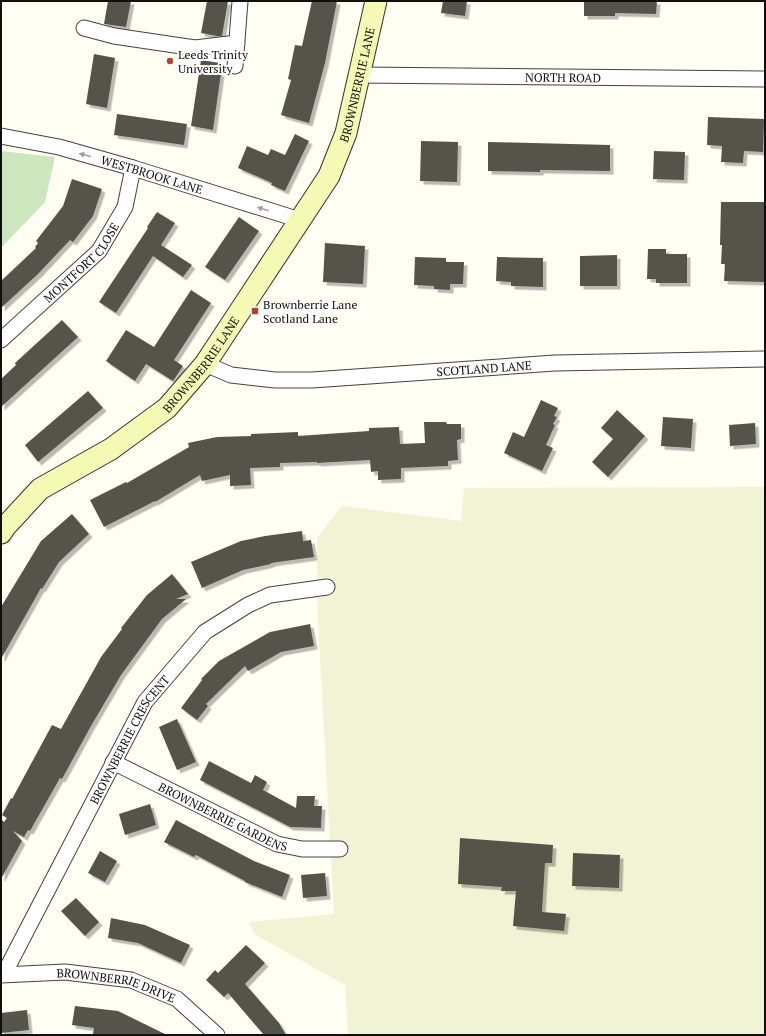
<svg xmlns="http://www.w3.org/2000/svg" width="766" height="1036" font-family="'PT Serif',serif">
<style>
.farmland{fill:#f0f3d4}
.green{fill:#cce7be}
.building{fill:#57534c;filter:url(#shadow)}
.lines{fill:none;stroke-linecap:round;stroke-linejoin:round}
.street-casing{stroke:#424242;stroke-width:17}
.secondary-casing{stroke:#313131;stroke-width:23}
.street{stroke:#fff;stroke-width:15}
.secondary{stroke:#f4f9b3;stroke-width:21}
.oneway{fill:#9f9f9f}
.poi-dot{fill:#b54331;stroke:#fff;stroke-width:1.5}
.labels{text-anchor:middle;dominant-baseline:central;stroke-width:4;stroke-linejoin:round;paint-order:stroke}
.poi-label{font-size:12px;fill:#0f0f0f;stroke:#fff;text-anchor:start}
.street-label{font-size:12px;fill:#0f0f0f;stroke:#fff}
</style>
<defs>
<filter id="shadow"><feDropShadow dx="3.5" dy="3.5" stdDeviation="0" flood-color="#0004"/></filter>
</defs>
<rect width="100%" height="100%" fill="#fefef3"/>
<path class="farmland" d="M764,487l1,548h-417l-3,-50 -91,-51 -5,-12 85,-8 -17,-312v-64l25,-32 119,15 3,-33z"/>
<path class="green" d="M1,151l54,6 -10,45 -44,46z"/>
<g class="building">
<path d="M108,1h23l-5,26 -22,-3z"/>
<path d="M207,1h21l-6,35h-5l-16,-3z"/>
<path d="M312,1h25l-12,62 -16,60 -28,-8 10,-35 -3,-1 7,-34 7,1z"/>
<path d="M443,1h24l-2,15 -24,-3z"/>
<path d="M584,1h73l-1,13 -41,-1v3h-31z"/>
<path d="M94,54l21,4 -8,50 -21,-4z"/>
<path d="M201,60l19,3 -1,10h2l-8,57 -22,-4z"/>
<path d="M117,114l70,10 -3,21 -70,-10z"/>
<path d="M708,117l56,2 -1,33 -19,-1 -1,12 -22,-1 1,-16 -15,-1z"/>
<path d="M295,134l14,7 -24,50 -14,-6 1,-2 -34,-15 9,-22 21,9 3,-6 14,6z"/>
<path d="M421,141l37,1 -1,40 -37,-1z"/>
<path d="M488,142l122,3v26l-70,-1v2l-52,-1z"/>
<path d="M654,151l31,1 -1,28 -31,-1z"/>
<path d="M72,179l30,10 -9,27 -20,26 -3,-2 -32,34 -37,34v-27l35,-33 -1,-1 3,-4 -2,-2 27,-35z"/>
<path d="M721,202h44v80l-41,-1 1,-17h-4l1,-19h-2z"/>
<path d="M157,212l18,11 -14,22 31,20 -9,12 -30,-21 -37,57 -17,-11 49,-74 -1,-1z"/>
<path d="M239,217l20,14 -34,49 -20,-13z"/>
<path d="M325,243l40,3 -2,38 -40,-2z"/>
<path d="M648,249h18v5h21v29h-31v-4h-9z"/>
<path d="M617,255v31h-37v-30z"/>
<path d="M415,257l31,1v4h18l-1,22h-13v6l-16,-1v-3l-20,-1z"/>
<path d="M497,257l46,1v29l-32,-1v-4l-15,-1z"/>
<path d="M191,290l20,13 -37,57 9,6 -10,15 -27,-17 -11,17 -29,-20 20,-31 28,17z"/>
<path d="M62,320l16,17 -77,70v-28l15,-14 -1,-2z"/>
<path d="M88,391l15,17 -65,54 -13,-17z"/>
<path d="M541,400l17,8 -4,8 3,1 -4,7 2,1 -9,20 7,3 -11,23 -38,-18 9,-21 11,5z"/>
<path d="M617,410l28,26 -37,41 -16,-15 21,-23 -12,-11z"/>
<path d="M663,417l30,2 -2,29 -30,-2z"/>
<path d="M424,422h22l1,2h14v15l-4,1 1,20 -10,1v5l-47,2v11l-23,1v-9l-7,1 -1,-12 -53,3v-1l-37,1v4l-30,1 1,17 -21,1v-11l-28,6 -2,-6 -45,27v-1l-51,26 -14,-27 36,-18 1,1 62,-36 -1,-4 29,-6 34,-1v-2l47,-2v4l71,-5v-3l30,-1 1,17 25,-1z"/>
<path d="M755,423l1,21 -26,2 -1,-21z"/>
<path d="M72,514l17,20 -30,28 -17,27 -1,-1 -40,71v-52l40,-66z"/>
<path d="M302,531l1,10 8,-1 3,17 -43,6v1l-28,6 -41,18 -11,-26 50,-21 24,-5z"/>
<path d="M172,574l16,20 -12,5h10l-24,20 -41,56 -30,51 -29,53 -2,-1 -30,53 -2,-1 -4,7 -11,-6 9,10 -21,38v-60l3,3 3,-4 -5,-3 9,-17 1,1 40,-74 9,4 40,-72 21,-28 -1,-1 26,-33z"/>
<path d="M310,624l4,22 -33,6 -33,19 -3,-5 -39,38 2,2 -11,14 -16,-12 21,-28 -1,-1 18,-18 51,-29z"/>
<path d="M177,719l19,43 -19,8 -18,-43z"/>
<path d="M209,761l42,22 4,-8 12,7 -4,8 33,18 1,-12h18l-1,10h8l-1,22 -31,-1 -90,-47z"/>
<path d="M150,804l6,21 -31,10 -6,-21z"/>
<path d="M176,820l78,41 36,14 -8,22 -37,-15v-1l-49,-26 -2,2 -30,-15z"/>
<path d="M460,838l93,7 -1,18h-7l-3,49 24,2 -2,17 -51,-5 3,-35h-15l1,-4 -44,-3z"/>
<path d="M100,851l17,10 -12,21 -17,-9z"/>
<path d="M573,853l47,2 -1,33 -47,-2z"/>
<path d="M325,873l2,23 -24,2 -2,-23z"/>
<path d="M76,898l23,24 -14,14 -24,-25z"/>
<path d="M111,918l34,7 45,20 -9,18 -43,-20 -30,-5z"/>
<path d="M246,945l19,18 -20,21 34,39 7,12h-22l-36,-42 -4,4 -18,-17 9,-10 3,3z"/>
<path d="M75,1006l43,5 49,24 -74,-1 1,-6 -22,-3z"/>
<path d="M27,1010l2,20 -28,3v-20z"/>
</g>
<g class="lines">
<defs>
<g id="street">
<path d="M84,28l30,8 81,12 42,-5"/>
<path d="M235,66l5,-65"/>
<path id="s1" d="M360,75l405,4"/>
<path id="s2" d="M1,136l58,11 74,21 167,52"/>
<path id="s3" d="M1,340l98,-89 26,-44 8,-39"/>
<path id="s4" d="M205,364l26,11 44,5h37l243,-17 210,-4"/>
<path id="s5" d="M113,762l164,82 25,5h38"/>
<path id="s6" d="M4,974l141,-272 60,-70 43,-27 22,-10 57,-8"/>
<path id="s7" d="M1,975l64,-3 66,8 46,19 40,36"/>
</g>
<g id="secondary">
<path id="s8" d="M1,533l4,-6 35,-38 71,-40 56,-41 38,-44 124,-188 17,-43 30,-132"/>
</g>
</defs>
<use href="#street" class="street-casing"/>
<use href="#secondary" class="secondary-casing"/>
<use href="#street" class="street"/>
<use href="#secondary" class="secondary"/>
</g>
<defs><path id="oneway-solid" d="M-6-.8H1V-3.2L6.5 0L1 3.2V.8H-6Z"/></defs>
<g class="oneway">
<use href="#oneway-solid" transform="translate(85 155) rotate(-165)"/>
<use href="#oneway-solid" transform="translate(263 209) rotate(-163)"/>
</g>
<g class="poi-dot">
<circle cx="170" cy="61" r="4"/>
<rect x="251" y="307" width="8" height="8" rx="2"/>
</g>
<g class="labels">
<g class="poi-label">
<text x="178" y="54">Leeds Trinity<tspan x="178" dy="14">University</tspan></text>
<text x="263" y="304">Brownberrie Lane<tspan x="263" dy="14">Scotland Lane</tspan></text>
</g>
<g class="street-label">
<text stroke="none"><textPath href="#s1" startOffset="203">NORTH ROAD</textPath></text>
<text stroke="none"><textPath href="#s8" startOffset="589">BROWNBERRIE LANE</textPath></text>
<text stroke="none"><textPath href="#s2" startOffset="156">WESTBROOK LANE</textPath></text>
<text stroke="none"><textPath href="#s3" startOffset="112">MONTFORT CLOSE</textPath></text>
<text stroke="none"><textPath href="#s8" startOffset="265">BROWNBERRIE LANE</textPath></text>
<text stroke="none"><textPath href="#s4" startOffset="282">SCOTLAND LANE</textPath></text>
<text stroke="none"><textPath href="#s6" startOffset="266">BROWNBERRIE CRESCENT</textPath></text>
<text stroke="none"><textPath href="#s5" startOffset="123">BROWNBERRIE GARDENS</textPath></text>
<text stroke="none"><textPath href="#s7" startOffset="117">BROWNBERRIE DRIVE</textPath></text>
</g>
</g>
<rect width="766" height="1036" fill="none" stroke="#0f0f0f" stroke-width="4"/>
</svg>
